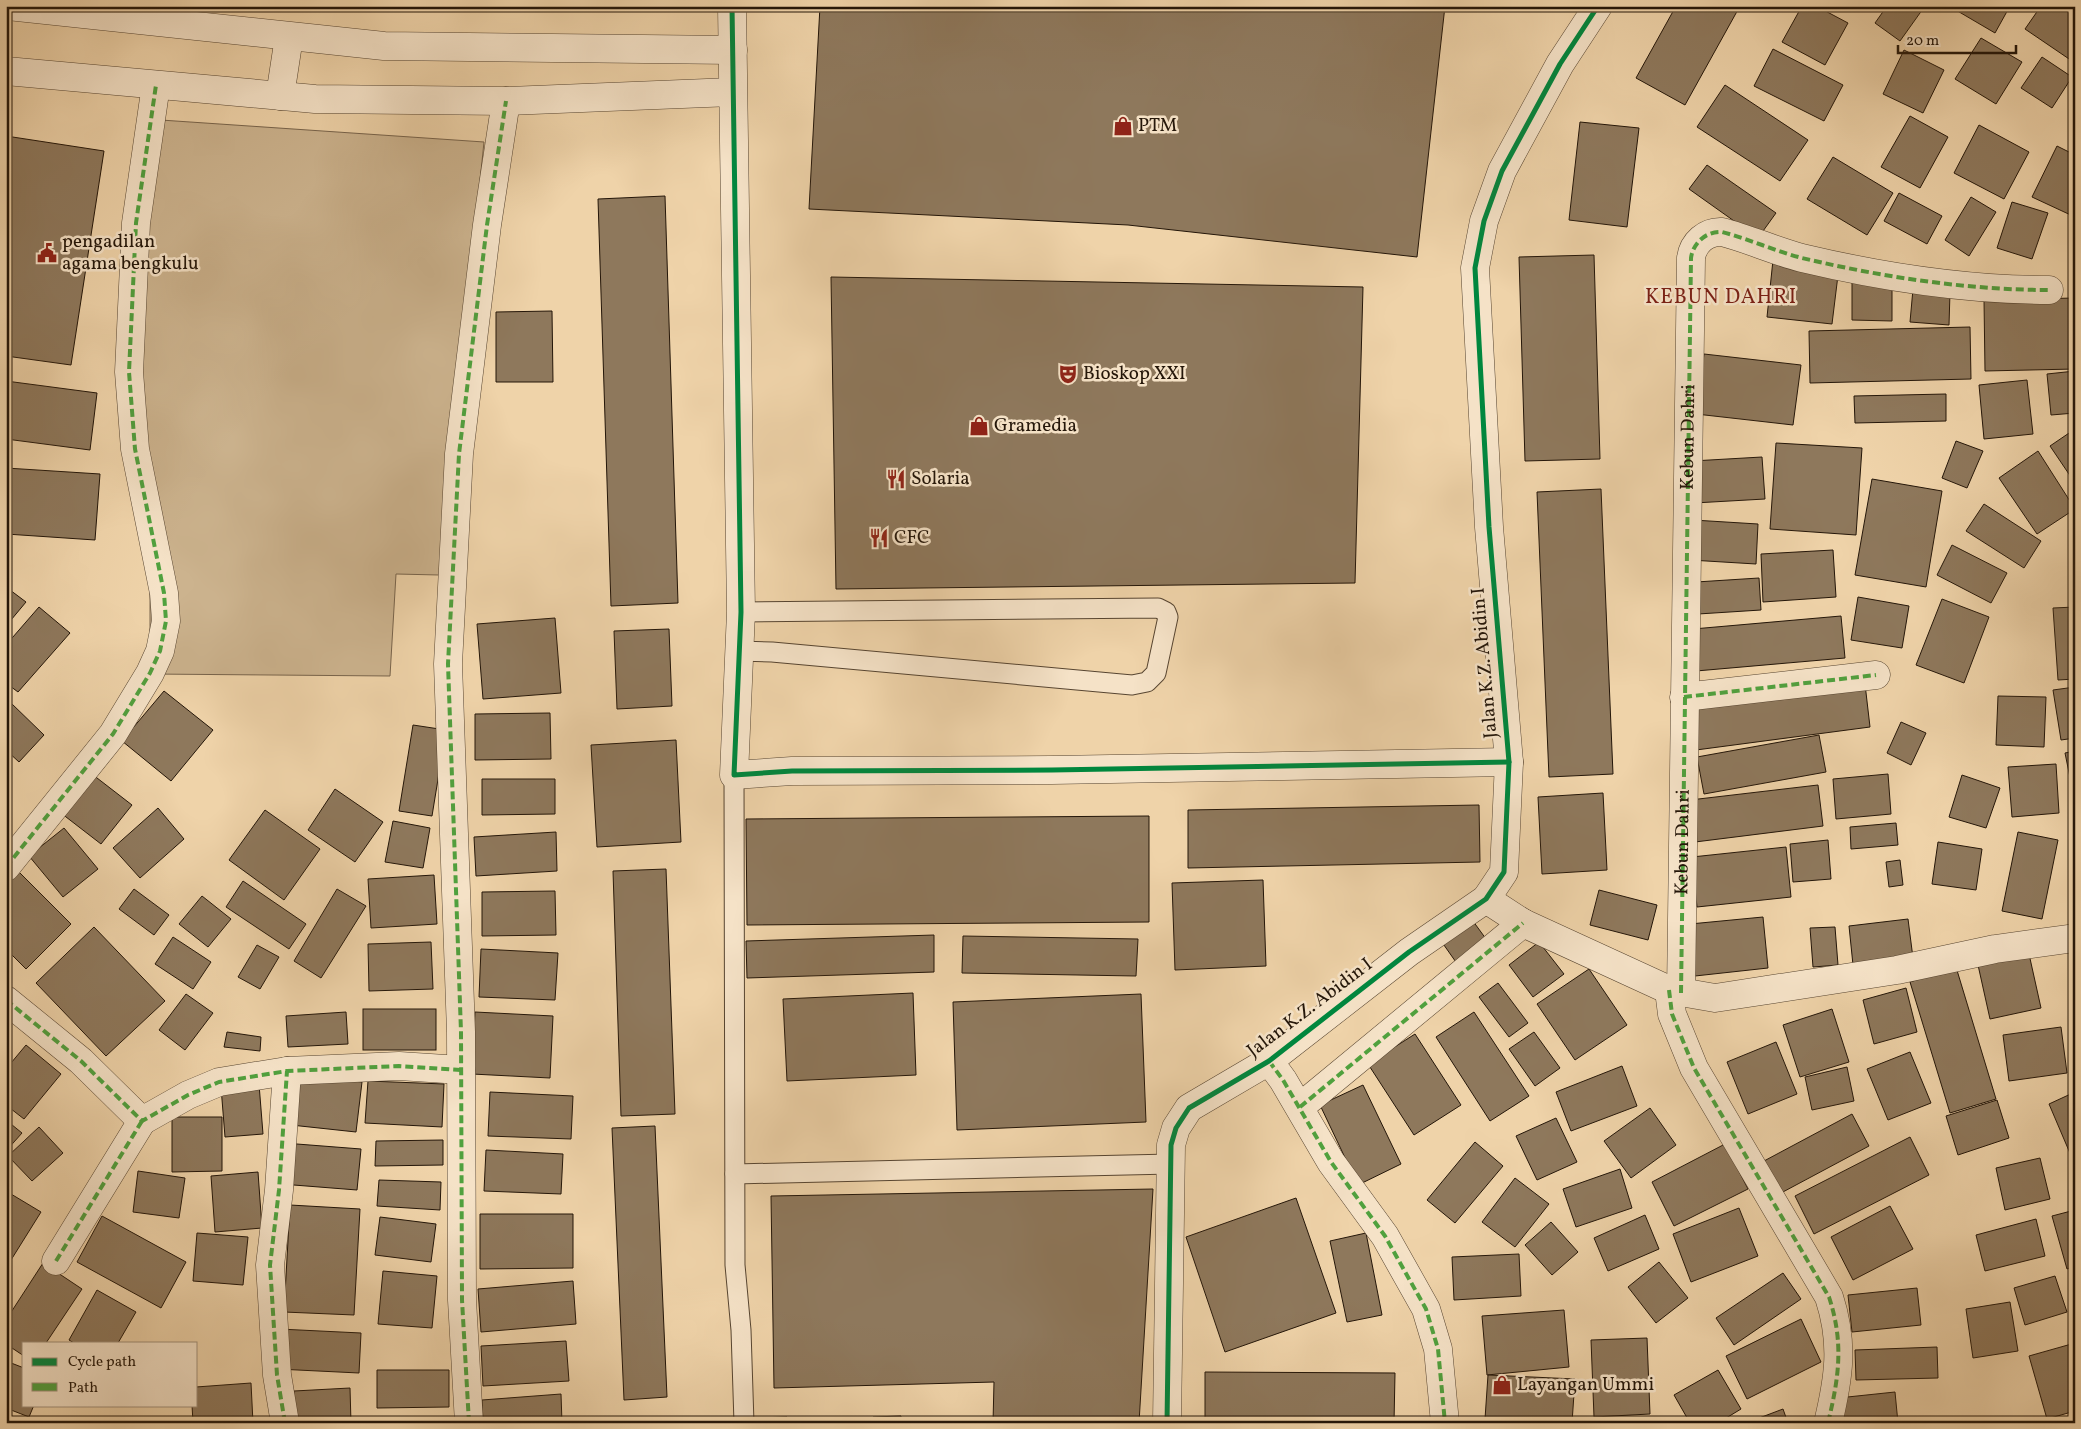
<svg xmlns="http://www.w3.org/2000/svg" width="2081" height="1429" font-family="Vollkorn,serif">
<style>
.green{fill:#ccb38e;stroke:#78644c}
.building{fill:#8e785c;stroke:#241609}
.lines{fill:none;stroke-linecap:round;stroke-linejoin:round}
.service-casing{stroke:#574531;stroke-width:21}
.minor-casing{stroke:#574531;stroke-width:29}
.tertiary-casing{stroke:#574531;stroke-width:29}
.service{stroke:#f5e2c7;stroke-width:19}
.minor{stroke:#f5e2c7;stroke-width:28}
.tertiary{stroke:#f5e2c7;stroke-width:28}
.quiet{stroke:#50a13e;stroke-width:4;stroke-dasharray:8 4;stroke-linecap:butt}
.cycleway-casing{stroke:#f5e2c7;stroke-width:8}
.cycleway{stroke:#00873e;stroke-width:5}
.labels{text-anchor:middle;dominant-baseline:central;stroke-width:5;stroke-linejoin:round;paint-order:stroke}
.poi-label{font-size:19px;fill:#241609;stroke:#f5e2c7;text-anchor:start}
.street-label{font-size:19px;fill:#241609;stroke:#f5e2c7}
.quarter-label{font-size:21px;letter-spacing:1px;fill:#7a1f14;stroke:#f5e2c7}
</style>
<rect width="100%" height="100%" fill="#efd3a9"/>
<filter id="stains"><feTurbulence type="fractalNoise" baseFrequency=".004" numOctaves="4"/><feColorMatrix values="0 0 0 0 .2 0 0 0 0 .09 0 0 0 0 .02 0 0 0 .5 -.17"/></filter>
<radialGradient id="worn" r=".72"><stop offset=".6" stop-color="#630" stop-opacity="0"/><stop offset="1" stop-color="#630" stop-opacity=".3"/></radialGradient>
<path class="green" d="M146,119l338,23 -45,433 -43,-1 -6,102 -240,-2v-126l-29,-191z"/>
<g class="building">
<path d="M820,6h625l-28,251 -289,-32 -319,-16z"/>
<path d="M1676,6h64l-55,99 -49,-27z"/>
<path d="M1802,6h14l32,17 -23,42 -43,-23z"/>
<path d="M1887,6h38l-25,35 -25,-18z"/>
<path d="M1949,6h61l-15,27z"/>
<path d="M2041,6h34v57l-50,-34z"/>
<path d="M1981,38l41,24 -26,42 -41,-25z"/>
<path d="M1773,49l70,36 -19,36 -70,-35z"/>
<path d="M1904,50l40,20 -21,43 -40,-19z"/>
<path d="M2042,57l30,20 -20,31 -31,-20z"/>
<path d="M1725,85l83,55 -28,41 -83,-54z"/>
<path d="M1910,116l38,21 -28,51 -39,-21z"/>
<path d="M1580,122l59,6 -12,99 -58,-7z"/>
<path d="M1979,125l50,27 -25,47 -50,-26z"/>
<path d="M6,136l98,15 -33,214 -65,-9z"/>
<path d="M2057,146l18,9v62l-43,-20z"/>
<path d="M1833,157l60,36 -26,42 -60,-36z"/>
<path d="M1707,165l69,48 -18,25 -69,-49z"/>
<path d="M1899,193l43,23 -15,28 -43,-23z"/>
<path d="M665,196l13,407 -67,3 -13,-407z"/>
<path d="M1971,197l25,15 -27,44 -24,-16z"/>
<path d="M2012,202l36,11 -16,46 -35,-11z"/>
<path d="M1594,255l6,204 -75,2 -6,-204z"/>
<path d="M1773,260l66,7 -7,57 -65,-7z"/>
<path d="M831,277l532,10 -8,296 -519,6z"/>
<path d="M1852,278h40v43l-40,-1z"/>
<path d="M1913,289l37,3 -1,33 -39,-3z"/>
<path d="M2075,298v71l-90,2 -1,-71z"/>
<path d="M552,311l1,71h-57v-70z"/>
<path d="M1970,327l1,52 -161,4 -1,-52z"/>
<path d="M1704,354l97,11 -8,60 -97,-11z"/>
<path d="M2075,371v42l-24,2 -4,-41z"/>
<path d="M2027,380l6,54 -49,5 -5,-54z"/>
<path d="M6,381l91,12 -7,57 -84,-11z"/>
<path d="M1946,394v27l-91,2 -1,-27z"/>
<path d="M2075,429v54l-25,-37z"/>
<path d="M1956,441l27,10 -16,37 -25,-10z"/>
<path d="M1776,443l86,5 -6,87 -86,-6z"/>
<path d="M2038,451l37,58 -38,25 -38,-56z"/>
<path d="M1762,457l3,42 -71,4 -2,-42z"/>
<path d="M6,468l94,6 -5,66 -89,-6z"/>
<path d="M1872,479l70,12 -16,96 -71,-12z"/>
<path d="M1601,489l12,285 -64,3 -12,-285z"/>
<path d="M1984,504l57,37 -17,27 -58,-37z"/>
<path d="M1693,520l65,4 -2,40 -66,-4z"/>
<path d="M1952,545l55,28 -16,30 -54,-28z"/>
<path d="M1833,550l3,47 -73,5 -2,-48z"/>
<path d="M1759,578l2,32 -63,4 -2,-32z"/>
<path d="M6,587l20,15 -20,24z"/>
<path d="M1858,597l51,9 -7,42 -51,-8z"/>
<path d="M1942,599l47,18 -25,66 -48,-18z"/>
<path d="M39,607l31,26 -52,59 -12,-9v-38z"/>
<path d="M2075,607v72l-17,1 -5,-72z"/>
<path d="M1841,616l4,42 -149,13 -3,-42z"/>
<path d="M555,618l6,75 -78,6 -6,-75z"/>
<path d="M669,629l3,77 -55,3 -3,-78z"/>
<path d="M1865,684l5,43 -174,23 -6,-43z"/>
<path d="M2075,687v51l-14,2 -8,-50z"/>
<path d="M164,691l49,39 -42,51 -49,-40z"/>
<path d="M1998,696l48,1 -2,50 -48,-2z"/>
<path d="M11,703l33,32 -25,27 -13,-12v-41z"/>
<path d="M550,713l1,46 -76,1v-46z"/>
<path d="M1901,722l25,11 -15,32 -24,-12z"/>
<path d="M413,725l33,5 -14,86 -33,-5z"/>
<path d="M1819,735l7,37 -122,22 -7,-37z"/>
<path d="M676,740l5,102 -84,5 -6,-102z"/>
<path d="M2075,751v45l-1,1 -9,-44z"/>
<path d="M2056,764l3,49 -47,4 -4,-50z"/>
<path d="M88,771l44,34 -31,39 -44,-34z"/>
<path d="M1888,774l3,40 -55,5 -3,-40z"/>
<path d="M1962,775l38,13 -14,40 -37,-11z"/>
<path d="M482,779h73v35l-73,1z"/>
<path d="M1818,785l5,41 -128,16 -5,-42z"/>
<path d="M335,789l48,33 -28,40 -47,-32z"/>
<path d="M1603,793l4,77 -65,4 -4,-77z"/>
<path d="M1479,805l1,57 -292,6v-58z"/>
<path d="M158,808l26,31 -44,39 -27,-30z"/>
<path d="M265,810l55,39 -36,51 -55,-40z"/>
<path d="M1149,816v106l-402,3 -1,-106z"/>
<path d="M393,821l37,7 -7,40 -38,-6z"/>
<path d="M1896,823l2,22 -47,4 -1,-22z"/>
<path d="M64,828l34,41 -35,28 -34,-41z"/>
<path d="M556,832l1,39 -81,5 -2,-39z"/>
<path d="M2018,832l40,8 -16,79 -40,-8z"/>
<path d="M1828,840l3,39 -38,3 -3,-38z"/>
<path d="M1938,842l44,7 -6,41 -44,-6z"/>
<path d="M1786,847l5,50 -94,10 -5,-50z"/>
<path d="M1900,860l3,25 -14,2 -3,-25z"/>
<path d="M666,869l9,245 -54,2 -8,-245z"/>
<path d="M19,872l52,52 -45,45 -20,-20v-64z"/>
<path d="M434,875l3,49 -66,4 -3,-49z"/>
<path d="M1263,880l3,86 -91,4 -3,-87z"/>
<path d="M243,881l63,43 -17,25 -63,-42z"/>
<path d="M134,889l35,26 -15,20 -35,-26z"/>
<path d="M337,889l29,17 -45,72 -27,-17z"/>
<path d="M1599,890l58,15 -9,35 -58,-15z"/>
<path d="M555,891l1,44 -74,1v-44z"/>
<path d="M202,896l29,23 -23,28 -29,-23z"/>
<path d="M1470,917l19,26 -31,22 -19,-27z"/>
<path d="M1763,917l5,51 -73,8 -5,-52z"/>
<path d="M1908,919l5,39 -60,7 -4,-39z"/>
<path d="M94,927l71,74 -59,55 -70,-73z"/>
<path d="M1835,927l3,38 -25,2 -3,-39z"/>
<path d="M934,935v37l-187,6 -1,-37z"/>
<path d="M963,936l175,3 -2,37 -174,-3z"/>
<path d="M173,937l38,25 -18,27 -38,-25z"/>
<path d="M431,942l2,47 -64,2 -1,-47z"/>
<path d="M1539,942l25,32 -31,23 -24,-32z"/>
<path d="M257,945l22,12 -19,32 -22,-12z"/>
<path d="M481,949l77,4 -3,47 -76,-3z"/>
<path d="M2029,954l12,54 -51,11 -12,-54z"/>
<path d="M1956,967l40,132 -46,14 -40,-131z"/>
<path d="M1589,969l38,56 -52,35 -38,-56z"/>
<path d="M1498,983l30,40 -19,14 -30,-40z"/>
<path d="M1906,988l11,44 -43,12 -11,-44z"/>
<path d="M913,993l3,82 -129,6 -4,-82z"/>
<path d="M186,994l27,19 -28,37 -26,-20z"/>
<path d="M1141,994l5,128 -189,8 -4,-128z"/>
<rect x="363" y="1009" width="73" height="41"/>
<path d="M1832,1009l17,53 -49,15 -17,-52z"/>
<path d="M346,1012l2,32 -60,3 -2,-31z"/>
<path d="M475,1012l78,4 -3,62 -78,-4z"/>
<path d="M1474,1012l55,84 -39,25 -54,-84z"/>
<path d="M2061,1027l6,46 -58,8 -6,-46z"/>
<path d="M227,1032l34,5 -1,14 -36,-4z"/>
<path d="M1534,1032l26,36 -25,18 -26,-37z"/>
<path d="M1415,1034l46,71 -47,30 -46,-71z"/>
<path d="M1776,1042l21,52 -49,20 -21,-52z"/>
<path d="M26,1045l35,29 -37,45 -18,-14v-36z"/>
<path d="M1910,1052l21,51 -43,17 -21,-51z"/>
<path d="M1622,1066l15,40 -66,25 -15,-39z"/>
<path d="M1847,1067l7,34 -42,9 -7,-33z"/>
<path d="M297,1074l65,8 -6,50 -65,-7z"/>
<path d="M368,1081l76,3 -2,43 -77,-4z"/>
<path d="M259,1084l4,50 -38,3 -4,-50z"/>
<path d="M1363,1085l38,79 -43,21 -38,-80z"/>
<path d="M490,1092l83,4 -2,43 -83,-3z"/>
<path d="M2075,1092v73l-26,-61z"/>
<path d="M1997,1100l12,38 -51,17 -12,-39z"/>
<path d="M1650,1108l26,37 -45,33 -27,-37z"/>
<path d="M1852,1114l17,32 -88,47 -17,-32z"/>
<path d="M172,1117h50v54l-50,1z"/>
<path d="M1556,1118l21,44 -40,18 -21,-44z"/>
<path d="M6,1120l16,13 -16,18z"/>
<path d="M655,1126l12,271 -43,3 -12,-272z"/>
<path d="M39,1127l24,26 -31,28 -24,-25z"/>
<path d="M1910,1137l19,38 -115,59 -19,-38z"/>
<path d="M443,1140v25l-68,1 1,-25z"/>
<path d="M1475,1142l28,24 -48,57 -28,-23z"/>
<path d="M284,1143l77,6 -4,41 -76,-6z"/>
<path d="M1725,1144l23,45 -74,37 -22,-44z"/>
<path d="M486,1150l77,4 -2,40 -77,-3z"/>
<path d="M2040,1158l10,41 -45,11 -9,-42z"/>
<path d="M1620,1169l12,39 -56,19 -13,-38z"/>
<path d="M138,1171l47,7 -6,40 -46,-6z"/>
<path d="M258,1172l4,56 -47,4 -4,-56z"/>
<path d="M1515,1178l34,26 -34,43 -33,-25z"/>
<path d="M379,1180l62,2 -1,28 -63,-4z"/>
<path d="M1153,1189l-14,234h-146l1,-41 -220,6 -3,-192z"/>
<path d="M6,1191l35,21 -35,56z"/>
<path d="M1296,1198l40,115 -111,39 -39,-115z"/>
<path d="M290,1205l70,4 -6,106 -70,-3z"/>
<path d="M1890,1206l23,43 -60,31 -22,-43z"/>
<path d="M1739,1208l19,48 -67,26 -18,-48z"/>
<path d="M2075,1210v56l-8,3 -15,-53z"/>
<path d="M480,1214h93v54l-93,1z"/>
<path d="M1645,1215l14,34 -51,22 -14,-33z"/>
<path d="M102,1216l84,46 -25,46 -84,-46z"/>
<path d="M380,1217l56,7 -5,38 -56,-7z"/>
<path d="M2036,1219l9,37 -60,15 -9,-36z"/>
<path d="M1551,1222l27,30 -26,23 -27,-30z"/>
<path d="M197,1233l51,4 -5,48 -50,-4z"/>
<path d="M1366,1233l16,82 -35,7 -17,-81z"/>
<path d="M1519,1254l2,42 -67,4 -2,-43z"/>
<path d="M1659,1262l29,36 -32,25 -28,-36z"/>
<path d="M43,1263l39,26 -36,54h-22v13l-18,-12v-24z"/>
<path d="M383,1271l54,5 -5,52 -54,-4z"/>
<path d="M1783,1273l18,26 -67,46 -18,-27z"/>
<path d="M2055,1276l12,36 -42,13 -11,-37z"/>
<path d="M573,1281l3,43 -95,8 -3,-43z"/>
<path d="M1917,1288l4,37 -69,7 -4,-37z"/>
<path d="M97,1290l39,22 -18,31h-44l-5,-3z"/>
<path d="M2010,1302l8,49 -45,7 -7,-49z"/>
<path d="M1564,1310l5,57 -82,8 -5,-59z"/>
<path d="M1801,1319l20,43 -74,37 -21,-43z"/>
<path d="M279,1329l82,4 -2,40 -82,-4z"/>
<path d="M1647,1338l3,76 -56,3 -3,-77z"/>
<path d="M566,1341l3,40 -86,5 -2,-40z"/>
<path d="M2075,1343v68l-28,8 -18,-63z"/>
<path d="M1937,1347l1,31 -82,2 -1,-30z"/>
<path d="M6,1361l18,7v37h10l-5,12 -23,-9z"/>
<path d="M377,1370h72v37l-72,1z"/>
<path d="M1718,1370l23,39 -23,14h-28l-16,-28z"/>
<path d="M1205,1372l190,1 -1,50h-189z"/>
<path d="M1488,1375l87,4 -3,44 -87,-4z"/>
<path d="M251,1383l2,40h-60l-1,-18h4v-18z"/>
<path d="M350,1388l1,35h-56l-1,-32z"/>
<path d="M1895,1392l3,31h-58l-2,-25z"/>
<path d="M561,1394l1,29h-79l-1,-23z"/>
<path d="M1783,1409l5,14h-42z"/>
<path d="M901,1416v7h-28v-6z"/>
<path d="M787,1417v6h-29v-5z"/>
<path d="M826,1418v5h-36v-4z"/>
<path d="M868,1418v5h-36l-1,-3z"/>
</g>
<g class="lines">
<defs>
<g id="service">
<path d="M739,651l33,1 360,33 15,-3 9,-9 12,-56 -2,-5 -8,-4 -417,4"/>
<path d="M734,775l1,490 6,65 3,93"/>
<path d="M735,1174l436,-10"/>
</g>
<g id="minor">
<path d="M8,6l376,40 349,4"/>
<path d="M732,6l9,606 -7,163 58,-4 260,-1 457,-8"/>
<path d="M6,71l309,28 191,2 226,-9"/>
<path d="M280,96l9,-59"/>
<path d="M1684,697l192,-22"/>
<path d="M6,867l107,-133 37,-61 10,-22 6,-30 -2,-28 -29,-144 -6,-77 7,-149 20,-138"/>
<path d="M1486,899l37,24 146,67 46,8 182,-28 98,-21 80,-11"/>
<path d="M1669,990l3,24 22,54 135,229c15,46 10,80 -1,126"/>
<path d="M1681,993l10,-735c2,-15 15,-27 31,-26 27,7 53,19 80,26 80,19 165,32 247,32"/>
<path d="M6,1000l75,61 61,60 46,-26 31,-13 68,-11 112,-5 62,4"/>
<path d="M1269,1061l14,19 48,82 54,74 41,73 12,40 7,74"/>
<path d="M1300,1107l223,-184"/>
<path d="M56,1261l86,-140"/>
<path d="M285,1423l-8,-48 -7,-110 9,-75 8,-119"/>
<path d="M469,1423l-7,-123 -1,-268 -13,-368 11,-210 28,-229 19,-124"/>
</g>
<path id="tertiary" d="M1167,1423l4,-278 5,-17 13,-20 80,-47 140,-109 77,-53 18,-27 5,-110 -20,-235 -14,-259 9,-47 18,-50 58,-107 38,-58"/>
</defs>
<use href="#service" class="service-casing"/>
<use href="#minor" class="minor-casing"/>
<use href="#tertiary" class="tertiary-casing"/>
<use href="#service" class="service"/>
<use href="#minor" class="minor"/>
<use href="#tertiary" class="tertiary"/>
<g class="quiet">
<path d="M1684,697l192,-22"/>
<path d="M6,867l107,-133 37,-61 10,-22 6,-30 -2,-28 -29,-144 -6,-77 7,-149 20,-138"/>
<path d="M1669,990l3,24 22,54 135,229c15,46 10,80 -1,126"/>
<path id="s1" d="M1681,993l10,-735c2,-15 15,-27 31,-26 27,7 53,19 80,26 80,19 165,32 247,32"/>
<path d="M6,1000l75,61 61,60 46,-26 31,-13 68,-11 112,-5 62,4"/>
<path d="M1269,1061l14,19 48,82 54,74 41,73 12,40 7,74"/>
<path d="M1300,1107l223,-184"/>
<path d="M56,1261l86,-140"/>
<path d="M285,1423l-8,-48 -7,-110 9,-75 8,-119"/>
<path d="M469,1423l-7,-123 -1,-268 -13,-368 11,-210 28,-229 19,-124"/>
</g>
<defs>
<g id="cycleway">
<path d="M732,6l9,606 -7,163 58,-4 260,-1 457,-8"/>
<path d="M1167,1423l4,-278 5,-17 13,-20 80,-47 140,-109 77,-53 18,-27 5,-110 -20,-235 -14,-259 9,-47 18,-50 58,-107 38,-58"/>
</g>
</defs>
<use href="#cycleway" class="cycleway-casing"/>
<use href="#cycleway" class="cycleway"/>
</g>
<defs>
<symbol id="shop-bare" viewBox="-9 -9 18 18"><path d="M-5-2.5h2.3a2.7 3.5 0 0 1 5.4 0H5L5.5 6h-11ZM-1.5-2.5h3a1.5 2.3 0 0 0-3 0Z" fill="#8f2418" stroke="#f5e2c7" stroke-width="2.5" paint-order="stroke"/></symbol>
<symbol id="civic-bare" viewBox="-9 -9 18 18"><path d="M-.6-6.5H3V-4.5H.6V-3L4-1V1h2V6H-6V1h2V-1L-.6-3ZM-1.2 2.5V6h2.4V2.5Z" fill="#8f2418" stroke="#f5e2c7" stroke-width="2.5" paint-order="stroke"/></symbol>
<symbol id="theatre-bare" viewBox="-9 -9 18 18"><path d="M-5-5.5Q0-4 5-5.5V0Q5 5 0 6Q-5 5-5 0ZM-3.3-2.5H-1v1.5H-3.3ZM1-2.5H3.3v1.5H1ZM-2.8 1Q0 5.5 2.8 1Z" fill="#8f2418" stroke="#f5e2c7" stroke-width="2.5" paint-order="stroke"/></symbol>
<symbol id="restaurant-bare" viewBox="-9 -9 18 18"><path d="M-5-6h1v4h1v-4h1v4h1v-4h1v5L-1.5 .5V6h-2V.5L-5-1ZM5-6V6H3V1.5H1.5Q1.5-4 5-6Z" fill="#8f2418" stroke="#f5e2c7" stroke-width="2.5" paint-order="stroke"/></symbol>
</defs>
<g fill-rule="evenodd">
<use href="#shop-bare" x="1109" y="112" width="28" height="28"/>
<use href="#civic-bare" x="33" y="239" width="28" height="28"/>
<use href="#theatre-bare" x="1054" y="360" width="28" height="28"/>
<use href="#shop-bare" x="965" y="412" width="28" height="28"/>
<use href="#restaurant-bare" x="882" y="465" width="28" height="28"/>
<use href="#restaurant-bare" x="865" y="524" width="28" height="28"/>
<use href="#shop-bare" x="1488" y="1371" width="28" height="28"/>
</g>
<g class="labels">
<g class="poi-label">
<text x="1138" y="126">PTM</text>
<text x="62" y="242">pengadilan<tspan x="62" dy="22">agama bengkulu</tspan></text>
<text x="1083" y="374">Bioskop XXI</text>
<text x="994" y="426">Gramedia</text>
<text x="911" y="479">Solaria</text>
<text x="894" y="538">CFC</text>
<text x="1517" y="1385">Layangan Ummi</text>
</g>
<g class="street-label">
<text stroke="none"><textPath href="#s1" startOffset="556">Kebun Dahri</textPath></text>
<text transform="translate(1485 663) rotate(-95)">Jalan K.Z. Abidin I</text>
<text stroke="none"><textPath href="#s1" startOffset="151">Kebun Dahri</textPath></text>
<text transform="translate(1310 1008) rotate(-37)">Jalan K.Z. Abidin I</text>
</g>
<g class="quarter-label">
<text x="1721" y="297">KEBUN DAHRI</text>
</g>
</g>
<rect width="2081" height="1429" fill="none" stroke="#efd3a9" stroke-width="25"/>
<rect x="8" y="8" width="2066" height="1414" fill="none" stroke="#241609" stroke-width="2.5"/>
<rect x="12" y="12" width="2056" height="1404" fill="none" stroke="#241609"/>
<rect x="22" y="1342" width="175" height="65" fill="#f5e2c7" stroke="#a1907b"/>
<rect x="32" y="1358" width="25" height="8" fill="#00873e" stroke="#a1907b"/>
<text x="68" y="1366" font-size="15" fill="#241609">Cycle path</text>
<rect x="32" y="1383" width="25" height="8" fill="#50a13e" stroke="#a1907b"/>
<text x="68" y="1392" font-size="15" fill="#241609">Path</text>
<path d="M1898 45v8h118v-8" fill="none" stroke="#241609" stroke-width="2.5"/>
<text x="1906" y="45" font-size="15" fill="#241609" stroke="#f5e2c7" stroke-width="4" paint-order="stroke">20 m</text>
<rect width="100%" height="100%" filter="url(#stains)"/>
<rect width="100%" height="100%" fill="url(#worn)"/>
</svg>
